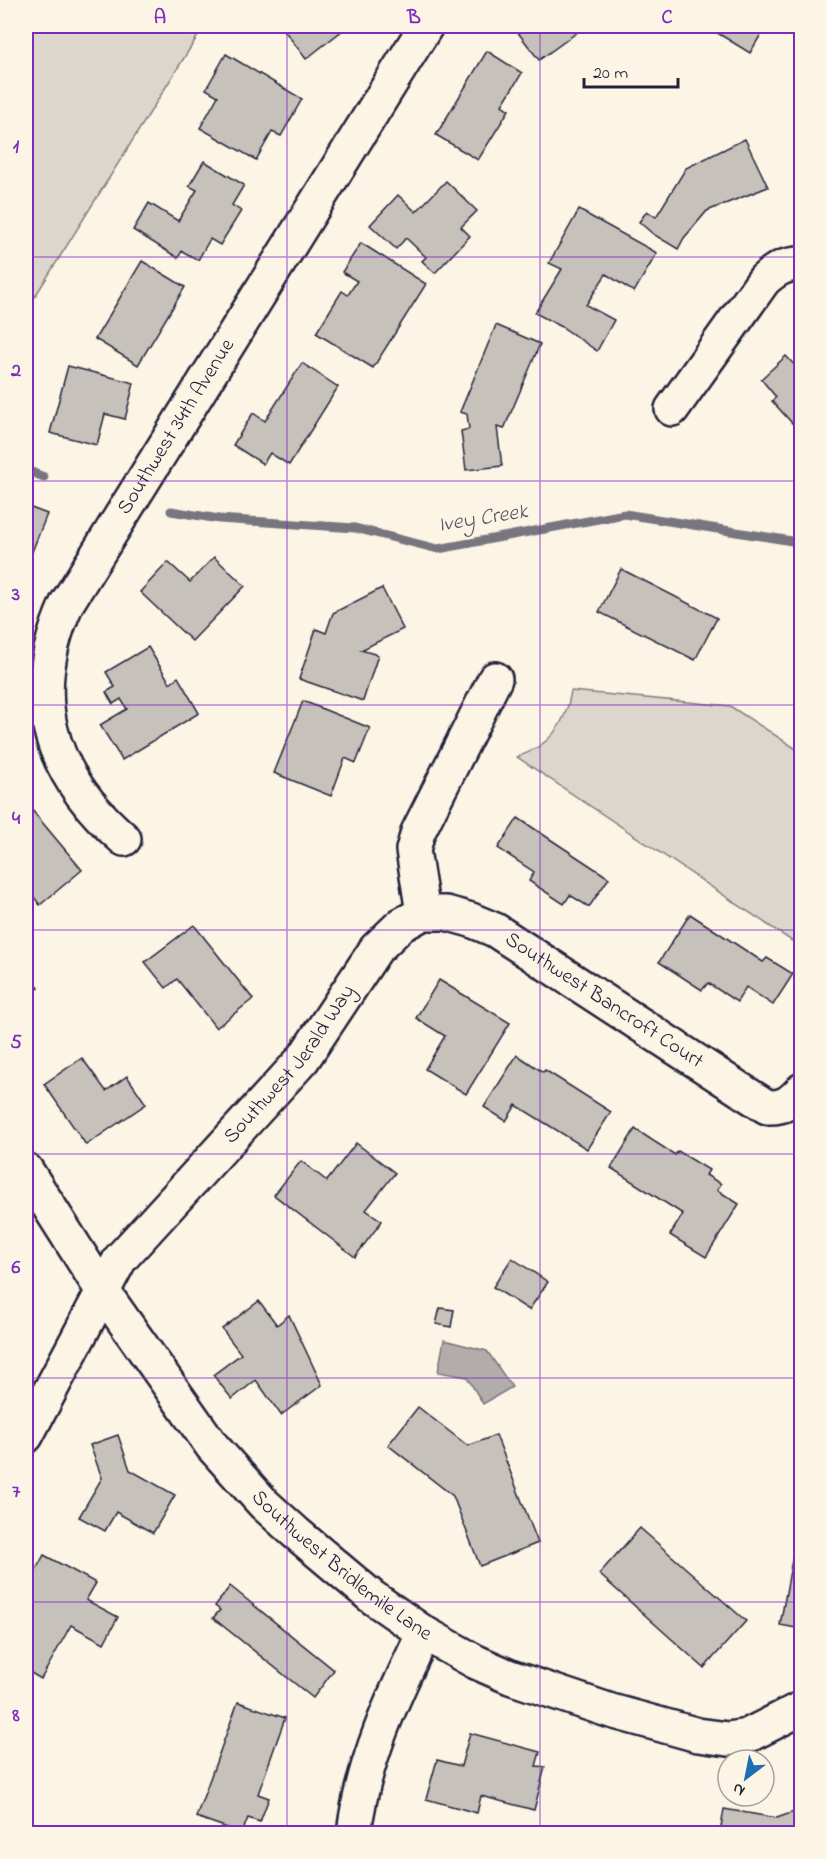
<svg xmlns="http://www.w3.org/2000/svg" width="827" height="1859" font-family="'Indie Flower',sans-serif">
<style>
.green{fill:#dcd6cc;stroke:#7f7c84;stroke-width:1.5}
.water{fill:#b2adab;stroke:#78757e;stroke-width:1.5}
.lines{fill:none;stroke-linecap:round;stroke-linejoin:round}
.stream{stroke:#78757e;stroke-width:9}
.building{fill:#c6c1bb;stroke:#22223b;stroke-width:1.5}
.minor-casing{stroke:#22223b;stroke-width:38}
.minor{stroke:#fcf5e5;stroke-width:33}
.grid{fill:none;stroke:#7b2cbf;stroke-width:1.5;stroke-opacity:0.55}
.labels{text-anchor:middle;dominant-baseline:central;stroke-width:4.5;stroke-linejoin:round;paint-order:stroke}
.street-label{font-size:21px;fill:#22223b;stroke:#fcf5e5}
.water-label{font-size:22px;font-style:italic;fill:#545362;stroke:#fcf5e5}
.neatline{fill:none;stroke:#7b2cbf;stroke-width:2}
.grid-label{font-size:20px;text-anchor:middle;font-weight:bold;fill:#7b2cbf}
</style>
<rect width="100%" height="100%" fill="#fcf5e5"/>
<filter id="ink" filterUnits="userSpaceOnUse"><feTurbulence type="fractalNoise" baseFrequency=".0167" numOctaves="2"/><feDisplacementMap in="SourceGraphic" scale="12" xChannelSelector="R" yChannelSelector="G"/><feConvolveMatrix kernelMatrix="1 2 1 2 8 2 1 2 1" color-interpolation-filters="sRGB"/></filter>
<g filter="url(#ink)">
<g class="green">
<path d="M26,26h178l-178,285z"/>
<path d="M571,691l159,15 71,46v195l-284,-190c32,-11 49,-32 54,-66z"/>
</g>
<path class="water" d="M444,1340l43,11 25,36 -29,17 -16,-27 -29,-5z"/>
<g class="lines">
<g class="stream">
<path d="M26,470l18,7"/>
<path d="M171,511l48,8 136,9 83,21 187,-35 173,28 4,3"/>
</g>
</g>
<g class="building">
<path d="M290,26h58l-42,33 -22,-29z"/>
<path d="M513,26h73l-47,34z"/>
<path d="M706,26h60l-16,27z"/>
<path d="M487,51l35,22 -20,32 7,5 -31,50 -42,-25z"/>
<path d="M226,54l76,45 -21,37 -9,-4 -16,28 -56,-32 18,-32 -12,-7z"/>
<path d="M745,139l23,48 -61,24 -23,27 -6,11 -25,-15 -14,-12 8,-11 9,6 30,-49z"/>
<path d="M204,161l40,24 -12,20 9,6 -21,34 -10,-6 -12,21 -16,-9 -4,7 -45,-28 16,-27 29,18 19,-31 -8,-4z"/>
<path d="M446,181l31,30 -16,16 9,9 -35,37 -13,-12 4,-4 -20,-19 -10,11 -26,-24 28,-30 18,17z"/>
<path d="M579,210l78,43 -23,39 -28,-18 -20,31 28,15 -17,31 -35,-24 -27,-14 27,-44 -13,-6z"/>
<path d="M361,243l65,41 -53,84 -57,-35 26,-42 6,4 9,-14 -15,-9z"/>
<path d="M142,261l43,26 -47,78 -43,-26z"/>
<path d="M496,325l44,19 -36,85 -7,-2 5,39 -36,4 -5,-39 8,-2 -2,-15 -7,-2z"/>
<path d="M786,356l16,17v61l-30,-33 4,-4 -15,-18z"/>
<path d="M302,363l36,24 -49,78 -19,-12 -7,11 -30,-19 20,-32 12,8z"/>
<path d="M68,366l66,17 -9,36 -20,-5 -8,31 -47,-12z"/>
<path d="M26,506l21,8 -21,53z"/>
<path d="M214,557l31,29 -53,55 -52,-49 28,-30 22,20z"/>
<path d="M621,569l96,49 -22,42 -96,-48z"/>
<path d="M382,588l21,41 -42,21 17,5 -15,46 -64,-22 17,-50 10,4 7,-20z"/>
<path d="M148,647l22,36 8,-6 21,36 -77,47 -22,-35 27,-16 -6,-10 -8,5 -7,-12 9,-5 -9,-15z"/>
<path d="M303,701l67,27 -14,35 -11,-5 -14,38 -57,-23z"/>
<path d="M26,803l56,67 -42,35 -14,-18z"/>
<path d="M518,818l91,60 -20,29 -19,-12 -6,9 -35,-23 5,-9 -36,-24z"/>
<path d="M690,914l73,48 4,-4 26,16 -20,31 -27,-18 -9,15 -29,-19 -6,7 -43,-28z"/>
<path d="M194,925l59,74 -37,29 -39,-49 -11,9 -21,-26z"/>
<path d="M26,954l8,13 -6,4 11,17 -13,9z"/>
<path d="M439,980l71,43 -44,71 -41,-25 20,-33 -29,-18z"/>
<path d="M517,1055l26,17 2,-2 66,42 -24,37 -71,-44 -10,16 -22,-14z"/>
<path d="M82,1058l24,33 21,-15 19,28 -60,41 -42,-61z"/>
<path d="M635,1129l40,26 3,-4 31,19 -3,5 15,9 -4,6 22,14 -33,53 -36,-22 13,-21 -72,-46z"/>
<path d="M356,1143l39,30 -29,37 16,11 -27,36 -81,-62 27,-34 26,20z"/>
<path d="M512,1258l36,24 -19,28 -36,-23z"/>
<path d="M259,1301l18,24 12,-10 33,70 -41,30 -25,-35 -24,19 -19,-24 28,-21 -19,-25z"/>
<path d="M440,1308l14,2 -3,17 -15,-3z"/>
<path d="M418,1407l50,39 28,-11 42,108 -58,23 -27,-70 -65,-51z"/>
<path d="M118,1435l12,35 45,25 -22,38 -37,-21 -11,19 -26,-14 23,-39 -12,-33z"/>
<path d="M799,1522h3v107l-22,-4z"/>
<path d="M640,1528l106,93 -42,47 -105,-94z"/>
<path d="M44,1555l52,28 -10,17 32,17 -14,26 -33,-18 -30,54 -15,-9v-61l6,-18 -6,-3z"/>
<path d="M230,1586l104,84 -21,28 -100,-80 7,-8 -5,-4z"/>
<path d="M238,1702l47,16 -27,76 11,4 -9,24 -12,-4 -6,15 -46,-16z"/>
<path d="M470,1733l70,19 -4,14 9,1 -11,43 -53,-14 -4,17 -51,-14 11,-39 24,6z"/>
<path d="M724,1809l53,9 25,-9v25h-82z"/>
</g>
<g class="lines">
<defs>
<g id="minor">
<path d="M672,409l92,-129c12,-11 21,-16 38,-16"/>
<path id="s1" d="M124,839c-76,-66 -99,-143 -57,-236l359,-577"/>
<path d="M423,913l-10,-63 5,-18 77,-153"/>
<path id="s2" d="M26,1170l76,120 110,156 52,58 32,29 76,64 52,36 52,29 34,15 101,34 87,24 30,4 19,-3 55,-28"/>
<path id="s3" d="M26,1436l94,-177 183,-200 73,-110 25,-24 22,-12h23l25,7 24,10 272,177c17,1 24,-5 35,-17"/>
<path d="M354,1834c8,-71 39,-137 70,-201"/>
</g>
</defs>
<use href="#minor" class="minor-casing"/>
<use href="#minor" class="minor"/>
</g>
</g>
<path class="grid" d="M287,26v1808M540,26v1808M26,257h776M26,481h776M26,705h776M26,930h776M26,1154h776M26,1378h776M26,1602h776"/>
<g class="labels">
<g class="street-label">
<text stroke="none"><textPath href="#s1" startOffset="471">Southwest 34th Avenue</textPath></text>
<text stroke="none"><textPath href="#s3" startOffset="868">Southwest Bancroft Court</textPath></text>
<text stroke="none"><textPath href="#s3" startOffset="459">Southwest Jerald Way</textPath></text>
<text stroke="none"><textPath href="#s2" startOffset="510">Southwest Bridlemile Lane</textPath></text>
</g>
<g class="water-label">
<text transform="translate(483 519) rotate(-9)">Ivey Creek</text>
</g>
</g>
<rect width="827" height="1859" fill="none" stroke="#fcf5e5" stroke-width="66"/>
<g transform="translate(746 1778) rotate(212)"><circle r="28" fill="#fcf5e5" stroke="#a5a1a1" stroke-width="1.5"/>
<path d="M0-4.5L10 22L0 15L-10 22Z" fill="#1f6fb2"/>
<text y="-9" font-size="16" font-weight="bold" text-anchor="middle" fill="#22223b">N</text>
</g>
<path d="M584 78v9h94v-9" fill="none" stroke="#22223b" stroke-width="3"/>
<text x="593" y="78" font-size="18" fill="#22223b" stroke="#fcf5e5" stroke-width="4.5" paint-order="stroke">20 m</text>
<rect x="33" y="33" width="761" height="1793" class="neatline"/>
<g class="grid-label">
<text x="160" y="23">A</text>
<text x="414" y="23">B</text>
<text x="667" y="23">C</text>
<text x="16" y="152">1</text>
<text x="16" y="376">2</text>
<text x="16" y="600">3</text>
<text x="16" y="824">4</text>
<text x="16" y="1048">5</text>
<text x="16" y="1273">6</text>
<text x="16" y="1497">7</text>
<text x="16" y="1721">8</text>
</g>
</svg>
